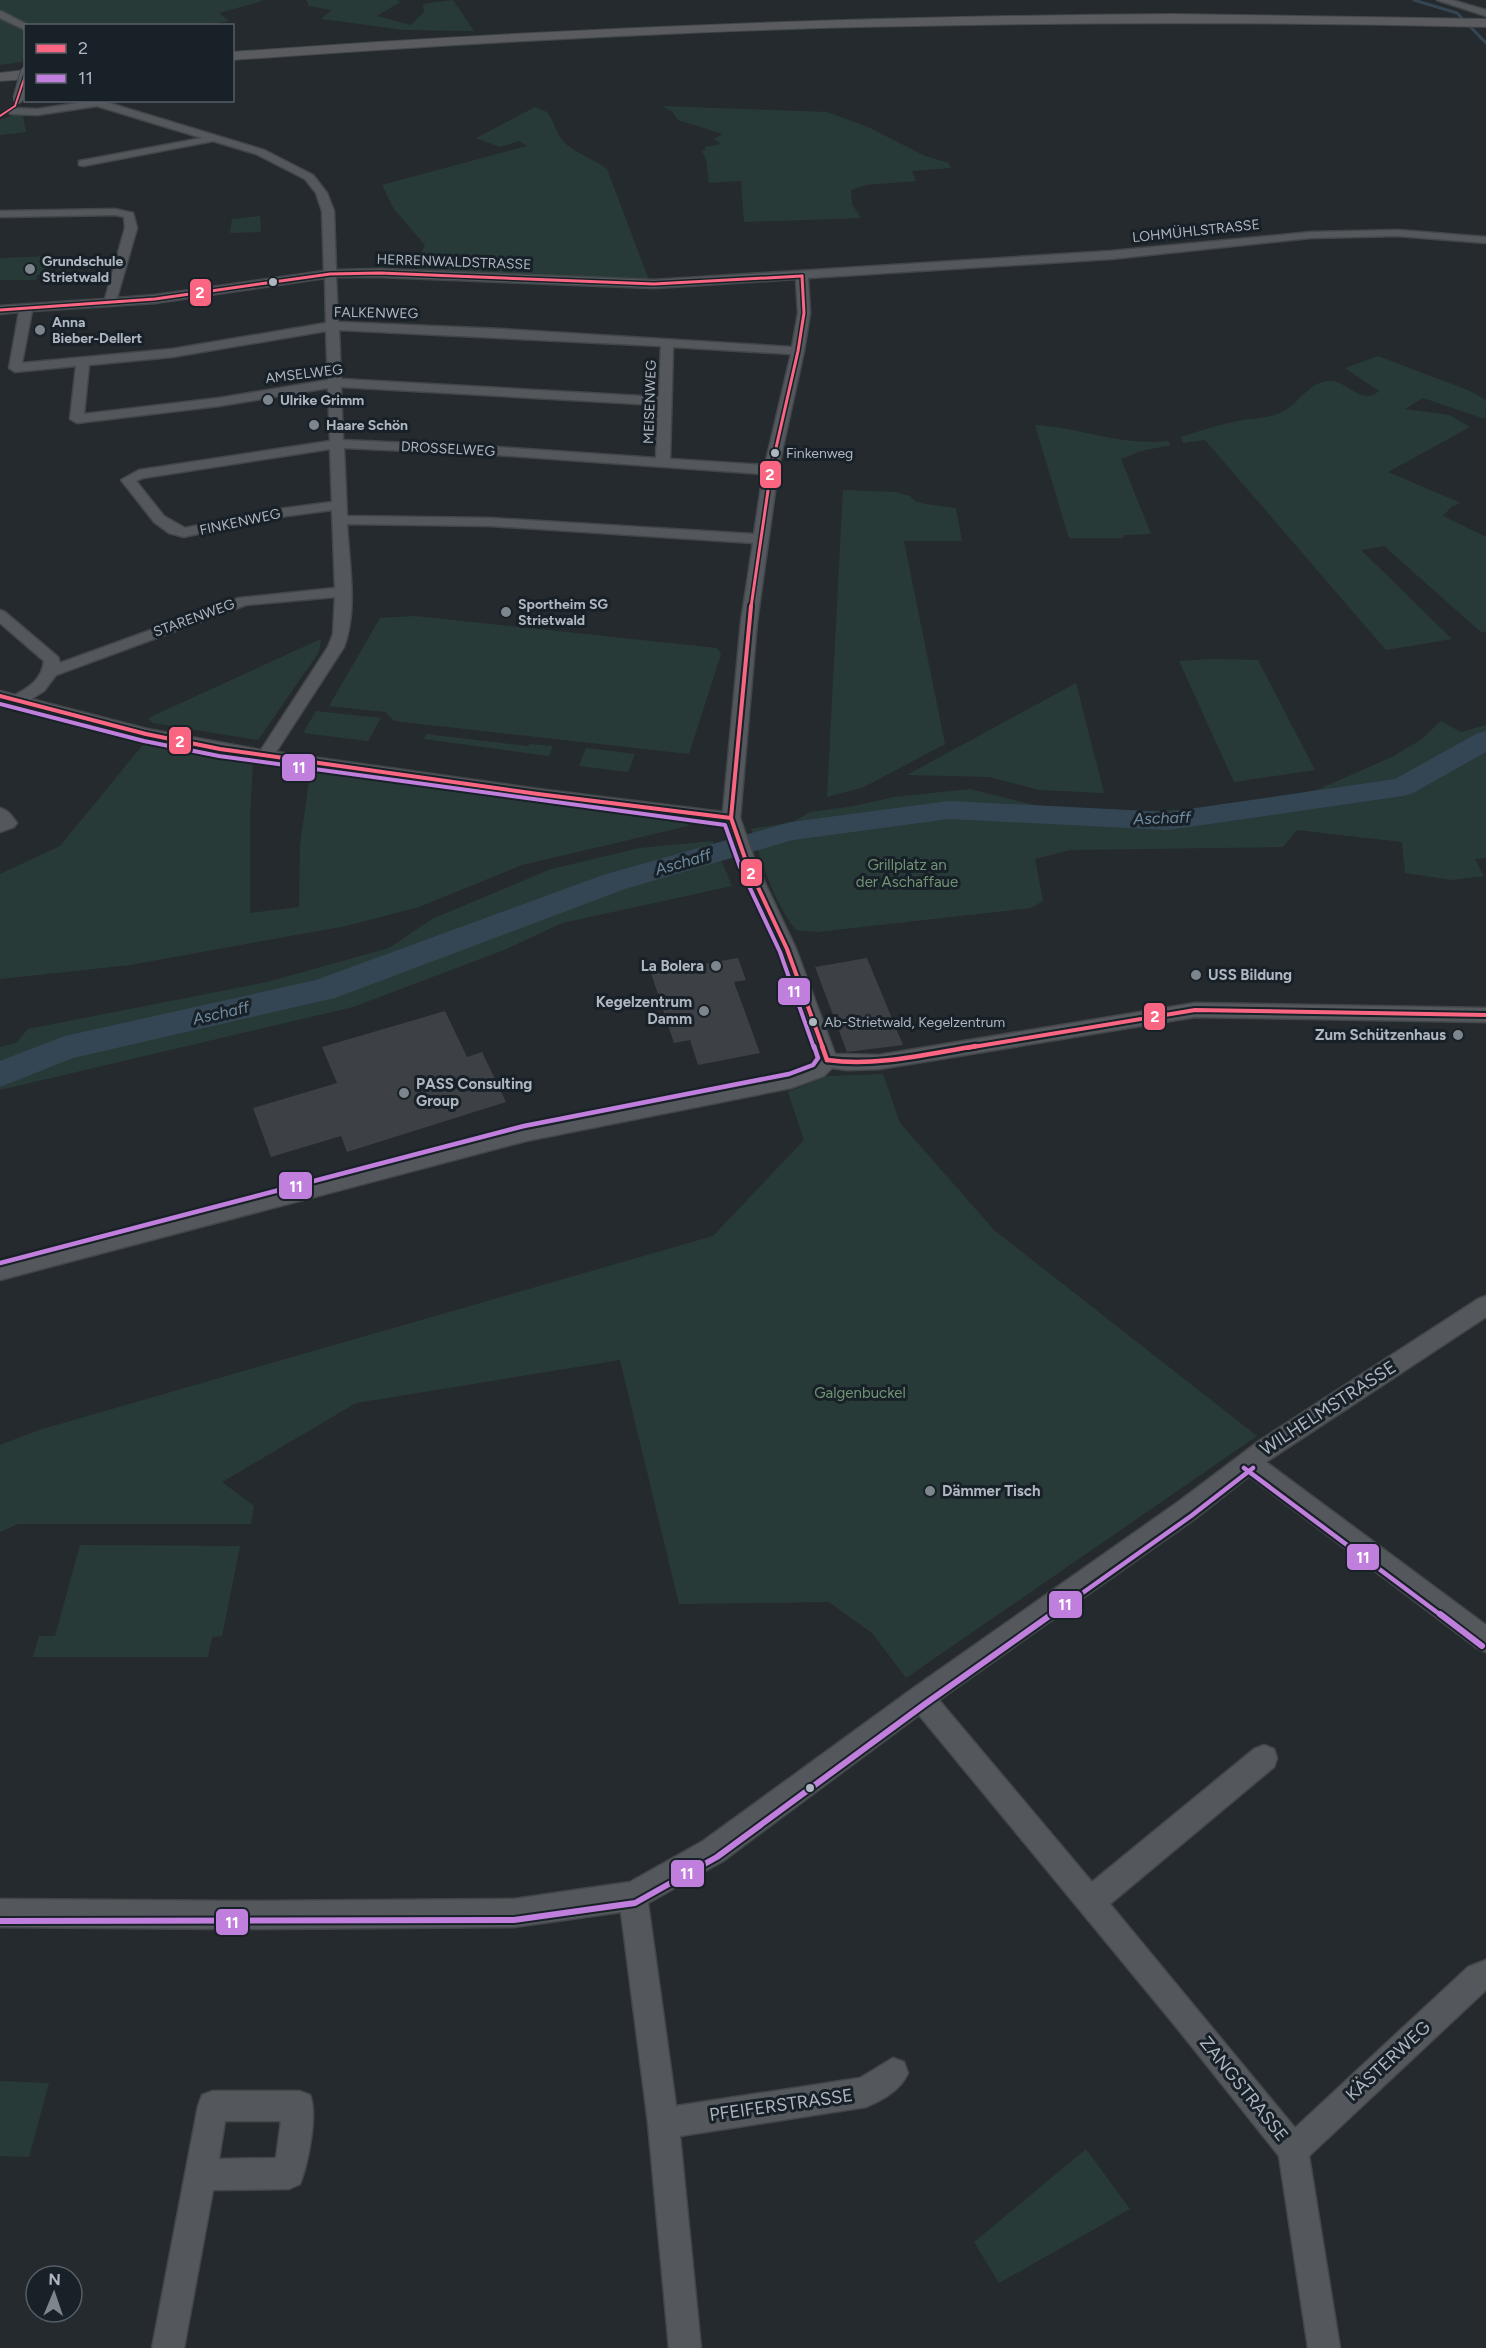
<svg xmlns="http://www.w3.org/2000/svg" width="1486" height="2348" font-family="Figtree,sans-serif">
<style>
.green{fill:#283a38}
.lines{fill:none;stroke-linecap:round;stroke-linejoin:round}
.stream{stroke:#344654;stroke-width:3}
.river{fill:#344654;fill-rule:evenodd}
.building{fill:#3d4145}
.minor-casing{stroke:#424649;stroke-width:3}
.highway-casing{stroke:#41464a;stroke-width:2}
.minor{fill:#54585d;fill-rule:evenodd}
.highway{fill:#595b5e;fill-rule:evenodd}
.minor-bridge-casing{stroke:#424649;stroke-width:12;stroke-linecap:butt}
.minor-bridge{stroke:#54585d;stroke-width:10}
.bus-1-far3-casing{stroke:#192128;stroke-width:4.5}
.bus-1-far2-casing{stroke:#192128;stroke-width:6}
.bus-1-far1-casing{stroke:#192128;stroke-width:8}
.bus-1-casing{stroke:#192128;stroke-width:9}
.bus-2-far2-casing{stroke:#192128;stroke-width:8}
.bus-2-far1-casing{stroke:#192128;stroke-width:9}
.bus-2-casing{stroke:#192128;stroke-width:10}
.bus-1-far3{stroke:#fa6682;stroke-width:2}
.bus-1-far2{stroke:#fa6682;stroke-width:3}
.bus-1-far1{stroke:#fa6682;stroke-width:4}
.bus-1{stroke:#fa6682;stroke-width:4.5}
.bus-2-far2{stroke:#c07fdc;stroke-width:4}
.bus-2-far1{stroke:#c07fdc;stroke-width:4.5}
.bus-2{stroke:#c07fdc;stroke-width:6}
.poi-dot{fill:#7e868d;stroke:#192128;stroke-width:2}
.bus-dot{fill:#aeb7c0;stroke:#192128;stroke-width:2}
.labels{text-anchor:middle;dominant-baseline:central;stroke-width:6;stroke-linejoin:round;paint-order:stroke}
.far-street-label{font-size:14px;fill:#aeb7c0;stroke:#192128}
.far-poi-label{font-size:14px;font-weight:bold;fill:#aeb7c0;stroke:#192128;text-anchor:start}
.bus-label{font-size:14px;fill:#aeb7c0;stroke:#192128;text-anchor:start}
.park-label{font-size:15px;fill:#709373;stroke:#192128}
.poi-label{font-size:15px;font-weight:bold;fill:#aeb7c0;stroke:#192128;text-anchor:end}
.water-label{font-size:16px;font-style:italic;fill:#718ca1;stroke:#192128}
.near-street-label{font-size:18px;fill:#aeb7c0;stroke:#192128}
.line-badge{stroke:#192128;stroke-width:2}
.badge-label{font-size:16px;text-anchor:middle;font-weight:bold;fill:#fff}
</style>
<rect width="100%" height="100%" fill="#252a2e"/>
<g class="green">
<path d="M0,0h260l2,1 -43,12 10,8 -28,5h-169l-32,-16z"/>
<path d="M306,0h91l3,2 -23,14 34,9 13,-13 -1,-8 30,-4 21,31 -69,-1 -84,-11 11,-9 -23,-4z"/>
<path d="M0,16l25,15v26l-3,5 -22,3z"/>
<path d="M662,106l165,6 41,15 57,29 24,7 2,5 -39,3 4,10 -50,4 -15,5 1,14 9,14 -117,4 -3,-41 -32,2 -3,-23 -4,-9 4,-1 -1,-3 16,-3 -7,-5 9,-5 -45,-14 -6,-9z"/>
<path d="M535,107l12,5c7,8 8,20 16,29 11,12 31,18 44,28l42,111 -225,-8 -9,-5 10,-22 -31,-36 -12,-24 145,-39 -8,-5 -19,6 -24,-9z"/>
<path d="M20,113h14l-11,4 3,15 -26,3v-15z"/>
<path d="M260,216l1,16 -31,1 2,-14z"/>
<path d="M51,256l-7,19h-7l-1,5h-36v-22z"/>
<path d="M1378,356l92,35 16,9 -1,19 -62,-21 -18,11 44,6 21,12 -82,45 73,31 -10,4 -8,9 43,21v94l-4,2 -98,-87 -23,4 91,89 -66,11 -181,-210 -22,3 -2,-6c20,-7 41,-13 62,-17 11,-2 26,-2 37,-7 19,-8 26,-30 49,-32 17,-2 33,26 50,10l-34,-23z"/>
<path d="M1035,425c49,3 82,21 133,16l3,4 -30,6 -20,8 30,75 -27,1 -1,3h-54z"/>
<path d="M843,490l52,2 15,4 5,5 10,3 31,4 6,33h-58l41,203 -81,43 -37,10z"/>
<path d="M415,616l302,32 4,6 -32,100 -295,-33 -9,-9 -56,-6 51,-88z"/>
<path d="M321,639l-2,13 -61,88 -105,-17 -5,-5z"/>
<path d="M1212,659l46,1 57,110 -81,12 -55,-121z"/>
<path d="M1076,683l28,110 -65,-3 -50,-13 -82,-2z"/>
<path d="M316,711l65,7 -13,23 -65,-8z"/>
<path d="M1441,721l20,11 25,-7v133l-11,1 9,17 -32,4 -47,-7 -3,-31 -105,-12 -14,17 -213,3 -35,9 8,42 -12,7 -214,24 -21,-2c-22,-27 -34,-68 -45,-101l42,-7 17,-10 44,-6 40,-9 76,-8 64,16 75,8 124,-6 86,-18 73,-32 30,-18z"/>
<path d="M426,734l102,12 2,-2 23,2 -4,10 -125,-17z"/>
<path d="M146,741l107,18 -3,60v94l49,-6 1,-62 11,-78 373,50 4,9 -166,39 -103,42 -73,19 -216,39 -130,14v-105l60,-28z"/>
<path d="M586,748l49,6 -7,18 -49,-6z"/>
<path d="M713,841l19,45 -170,37 -58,27 -151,57 -353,83v-43l16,-4 12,-14 239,-47 122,-34 43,-29 119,-50 89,-21z"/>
<path d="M883,1074l17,49 94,107 263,206 -351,242 -33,-44 -44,-32 -150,2 -59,-244 -264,43 -134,79 32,24 -3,18h-233l-18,8v-87l39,-15 674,-194 91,-96 -16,-48 40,-16z"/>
<path d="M80,1545l160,1 -18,90 -10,1 -4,20h-175l6,-21h16z"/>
<path d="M0,2081l49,2 -20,74 -29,-1z"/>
<path d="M1086,2149l44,60 -131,74 -25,-41z"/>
</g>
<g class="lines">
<path class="stream" d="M1414,0l43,13 29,30"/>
<path class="river" d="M1486,731v21l-73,41 -10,3 -235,34 -219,-11 -156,21 -168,49 -290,109 -262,60 -73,29v-26l65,-25 251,-56 287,-105 188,-53 158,-21 219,11 227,-33 81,-45z"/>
</g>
<g class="building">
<path d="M738,958l8,22 -12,2 26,71 -62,12 -8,-25 -16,3 -23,-70z"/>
<path d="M867,958l36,87 -56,7 -32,-85z"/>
<path d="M445,1011l22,46 15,-5 24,50 -159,50 -6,-16 -70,21 -18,-49 84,-25 -15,-36z"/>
</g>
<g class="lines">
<defs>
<g id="minor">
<path d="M1437,0h15l34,10v6z"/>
<path d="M0,11l3,1 27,14h-4v4l-3,-1 -23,-11z"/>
<path d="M99,100l165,50 49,25 14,18 7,18 2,59 44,-1 274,11 457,-29 200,-19 87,-2 88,7v6l-88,-7 -87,2 -200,21 -303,19 2,35 -6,38 -26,119 -21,152 -17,196 16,46 40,85 39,105 44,1 316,-52 291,5v14l-291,-5 -316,52 -32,1 -15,-2 -8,8 -33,12 -265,53 -526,139v-18l526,-137 262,-51 22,-8 7,-7 -39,-110 -40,-85 -14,-41 -186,-24 -318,-45 -74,-15 -127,-33 -9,3 -6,-2 -2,-3 1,-2 -3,-1v-10l15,4c15,-8 27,-16 29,-34l-44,-38v-13l5,2 53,45 2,6 179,-65 96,-10 -3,-78 -68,9 -80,18 -15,-4 -15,-11 -33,-42 18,-10 191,-29 -2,-53 -109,18 -142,17 -7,-4 6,-53 -61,6 -6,-4 10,-56 -19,2v-8l105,-7 20,-71 -1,-11 -9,-2 -115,2v-6l115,-2 18,4 4,15 -20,70 38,-3 169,-24 -2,-60 -6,-18 -11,-14 -49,-25 -43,-13 -130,25 -4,-1v-4l123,-23 -105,-32 -60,9 -26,-1 -5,-3 5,-3 26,1zM336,277h44l274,11 142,-9 2,34 -6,34 -291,-18 -163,-7zM325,278l1,45 -154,26 -150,14 10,-52 123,-8zM339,330l322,16 -2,51 -318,-18zM326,331l2,49 -109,18 -135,16 5,-49 83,-8zM673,347l118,7 -26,111 -95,-6zM341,387l317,18 -2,53 -159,-11 -154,-7zM344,448l153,7 266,19 -9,60 -263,-16 -144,-2zM330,449l2,53 -68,9 -79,17 -21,-12 -28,-35 7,-3zM347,524l144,2 262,17 -12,79 -18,190 -185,-23 -262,-37 68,-105c14,-37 5,-84 3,-123zM335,597l-2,37 -5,13 -67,103 -114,-21 -116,-30 13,-8 12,-16 190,-70z"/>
<path d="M0,808c8,2 12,8 17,15l-3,4 -14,5z"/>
<path d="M1486,1296v21l-220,145 220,163v27l-9,-4 -228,-172 -53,42 -257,182 153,182 162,-133 10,-4 10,4 3,9 -3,9 -164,137 185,224 173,-161 18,-7v30l-177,166 31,192h-32l-29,-192 -102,-128 -258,-313 -196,146 -75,42 28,203 184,-28 33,-20 11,4 4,11c-7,17 -26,27 -42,34l-186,29 21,212h-32l-21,-225 -27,-211 -107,15 -276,2 -238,-2v-28l238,2 276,-2 116,-17 73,-41 209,-152 266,-187 81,-61 219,-142z"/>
<path d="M213,2091h86l11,4c8,19 -2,69 -10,89l-11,5 -76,1 -29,158h-32l46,-242 4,-11zM225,2121h56l-5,37 -57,1z"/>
</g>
<g id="highway">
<path d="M1172,14l314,5v8c-208,-5 -416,-5 -624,0 -210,5 -420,18 -630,33v-8c314,-23 626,-36 940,-38z"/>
<path d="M26,70v9l-26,2v-8z"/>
</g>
</defs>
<use href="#minor" class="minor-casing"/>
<use href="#highway" class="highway-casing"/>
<use href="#minor" class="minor"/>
<use href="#highway" class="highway"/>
<defs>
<path id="minor-bridge" d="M18,99l8,-28"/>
</defs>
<use href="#minor-bridge" class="minor-bridge-casing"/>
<use href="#minor-bridge" class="minor-bridge"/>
<defs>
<path id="bus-1-far3" d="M0,116l15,-10 11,-33"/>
<g id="bus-1-far2">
<path d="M0,310l155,-11 175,-25 50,-1 274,11 148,-8"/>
<path d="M751,607l20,-137 27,-119 6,-38 -2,-37"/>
</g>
<g id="bus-1-far1">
<path d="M751,606l-20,212 16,46 40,85 36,99"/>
<path d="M0,696l146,38 74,15 318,45 193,24"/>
<path d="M967,1048l228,-38 291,5"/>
</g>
<g id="bus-1">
<path d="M822,1046l5,14"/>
<path d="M827,1060c50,7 100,-6 149,-14"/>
</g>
<path id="bus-2-far2" d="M0,704l144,37 75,15 506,69 15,42 40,85 34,96"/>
<g id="bus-2-far1">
<path d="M0,1263l524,-137 265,-52 24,-9 5,-7 -4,-12"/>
<path d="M1244,1468l198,148"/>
<path d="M1050,1616l141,-100 62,-48"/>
</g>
<g id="bus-2">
<path d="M1440,1614l42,32"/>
<path d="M0,1921l514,-1 121,-17 82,-46 208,-153 127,-90"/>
</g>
</defs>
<use href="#bus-1-far3" class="bus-1-far3-casing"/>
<use href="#bus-1-far2" class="bus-1-far2-casing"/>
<use href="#bus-1-far1" class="bus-1-far1-casing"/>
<use href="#bus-1" class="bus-1-casing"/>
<use href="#bus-2-far2" class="bus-2-far2-casing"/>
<use href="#bus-2-far1" class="bus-2-far1-casing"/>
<use href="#bus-2" class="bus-2-casing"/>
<use href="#bus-1-far3" class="bus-1-far3"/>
<use href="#bus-1-far2" class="bus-1-far2"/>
<use href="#bus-1-far1" class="bus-1-far1"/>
<use href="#bus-1" class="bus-1"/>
<use href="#bus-2-far2" class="bus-2-far2"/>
<use href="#bus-2-far1" class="bus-2-far1"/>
<use href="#bus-2" class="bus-2"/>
</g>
<g class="poi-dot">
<circle cx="30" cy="269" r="6"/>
<circle cx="40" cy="330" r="6"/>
<circle cx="268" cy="400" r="6"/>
<circle cx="314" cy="425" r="6"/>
<circle cx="506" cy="612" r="6"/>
<circle cx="716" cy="966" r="6"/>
<circle cx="1196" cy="975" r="6"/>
<circle cx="704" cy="1011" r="6"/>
<circle cx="1458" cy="1035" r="6"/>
<circle cx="404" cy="1093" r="6"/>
<circle cx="930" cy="1491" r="6"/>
</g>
<g class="bus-dot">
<circle cx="273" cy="282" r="5"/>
<circle cx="775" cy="453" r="5"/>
<circle cx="813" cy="1022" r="5"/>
<circle cx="810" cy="1788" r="5"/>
</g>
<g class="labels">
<g class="far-street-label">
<text transform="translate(1196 231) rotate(-6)">LOHMÜHLSTRASSE</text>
<text transform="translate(454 262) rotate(2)">HERRENWALDSTRASSE</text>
<text transform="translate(376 313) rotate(1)">FALKENWEG</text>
<text transform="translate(304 374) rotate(-7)">AMSELWEG</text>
<text transform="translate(650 402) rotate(-88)">MEISENWEG</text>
<text transform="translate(448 449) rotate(3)">DROSSELWEG</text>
<text transform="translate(240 522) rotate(-12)">FINKENWEG</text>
<text transform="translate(194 618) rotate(-20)">STARENWEG</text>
</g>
<g class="far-poi-label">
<text x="42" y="261">Grundschule<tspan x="42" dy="16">Strietwald</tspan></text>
<text x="52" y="322">Anna<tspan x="52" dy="16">Bieber-Dellert</tspan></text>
<text x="280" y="400">Ulrike Grimm</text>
<text x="326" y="425">Haare Schön</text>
<text x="518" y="604">Sportheim SG<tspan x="518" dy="16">Strietwald</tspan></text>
</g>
<g class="bus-label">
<text x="786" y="453">Finkenweg</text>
<text x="824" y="1022">Ab-Strietwald, Kegelzentrum</text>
</g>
<g class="park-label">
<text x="907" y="865">Grillplatz an<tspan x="907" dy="17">der Aschaffaue</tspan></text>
<text x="860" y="1393">Galgenbuckel</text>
</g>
<g class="poi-label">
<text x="704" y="966">La Bolera</text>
<text x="1208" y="975" text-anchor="start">USS Bildung</text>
<text x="692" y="1002">Kegelzentrum<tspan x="692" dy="17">Damm</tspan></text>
<text x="1446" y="1035">Zum Schützenhaus</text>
<text x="416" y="1084" text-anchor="start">PASS Consulting<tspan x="416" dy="17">Group</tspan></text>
<text x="942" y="1491" text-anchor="start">Dämmer Tisch</text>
</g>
<g class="water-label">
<text transform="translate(1162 818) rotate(-2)">Aschaff</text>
<text transform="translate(683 862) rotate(-16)">Aschaff</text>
<text transform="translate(221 1013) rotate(-13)">Aschaff</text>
</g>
<g class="near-street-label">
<text transform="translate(1328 1408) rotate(-33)">WILHELMSTRASSE</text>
<text transform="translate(1388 2061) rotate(-43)">KÄSTERWEG</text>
<text transform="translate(1244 2089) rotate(51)">ZANGSTRASSE</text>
<text transform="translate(781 2105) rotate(-8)">PFEIFERSTRASSE</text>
</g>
</g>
<g class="line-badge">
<rect x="189" y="278" width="23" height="29" rx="6" fill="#fa6682"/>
<rect x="759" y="460" width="23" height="29" rx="6" fill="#fa6682"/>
<rect x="168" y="726" width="24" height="29" rx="6" fill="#fa6682"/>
<rect x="281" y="753" width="35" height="29" rx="6" fill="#c07fdc"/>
<rect x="740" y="858" width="23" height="29" rx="6" fill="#fa6682"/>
<rect x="777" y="977" width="34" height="29" rx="6" fill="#c07fdc"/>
<rect x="1143" y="1002" width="23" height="29" rx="6" fill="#fa6682"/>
<rect x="278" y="1171" width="35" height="29" rx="6" fill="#c07fdc"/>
<rect x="1346" y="1543" width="34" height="28" rx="6" fill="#c07fdc"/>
<rect x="1048" y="1590" width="35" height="29" rx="6" fill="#c07fdc"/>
<rect x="670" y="1859" width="35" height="29" rx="6" fill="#c07fdc"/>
<rect x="215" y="1908" width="34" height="28" rx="6" fill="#c07fdc"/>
</g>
<g class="badge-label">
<text x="200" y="298">2</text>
<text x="770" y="480">2</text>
<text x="180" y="747">2</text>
<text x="299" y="773">11</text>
<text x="751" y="879">2</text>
<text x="794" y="997">11</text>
<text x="1155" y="1022">2</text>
<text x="296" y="1192">11</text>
<text x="1363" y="1563">11</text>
<text x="1065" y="1610">11</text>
<text x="687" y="1879">11</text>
<text x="232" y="1928">11</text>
</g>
<rect x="24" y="24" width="210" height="78" fill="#192128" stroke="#555d65" stroke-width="1.5"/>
<rect x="36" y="44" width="30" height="9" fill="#fa6682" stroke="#555d65" stroke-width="1.5"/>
<text x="78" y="54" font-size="18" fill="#aeb7c0">2</text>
<rect x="36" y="74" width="30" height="9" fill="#c07fdc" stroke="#555d65" stroke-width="1.5"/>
<text x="78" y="84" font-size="18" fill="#aeb7c0">11</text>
<g transform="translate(54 2294) rotate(2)"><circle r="28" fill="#192128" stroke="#555d65" stroke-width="1.5"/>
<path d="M0-4.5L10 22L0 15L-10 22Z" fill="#7e868d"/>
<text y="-9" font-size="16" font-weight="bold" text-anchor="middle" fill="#aeb7c0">N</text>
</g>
</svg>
